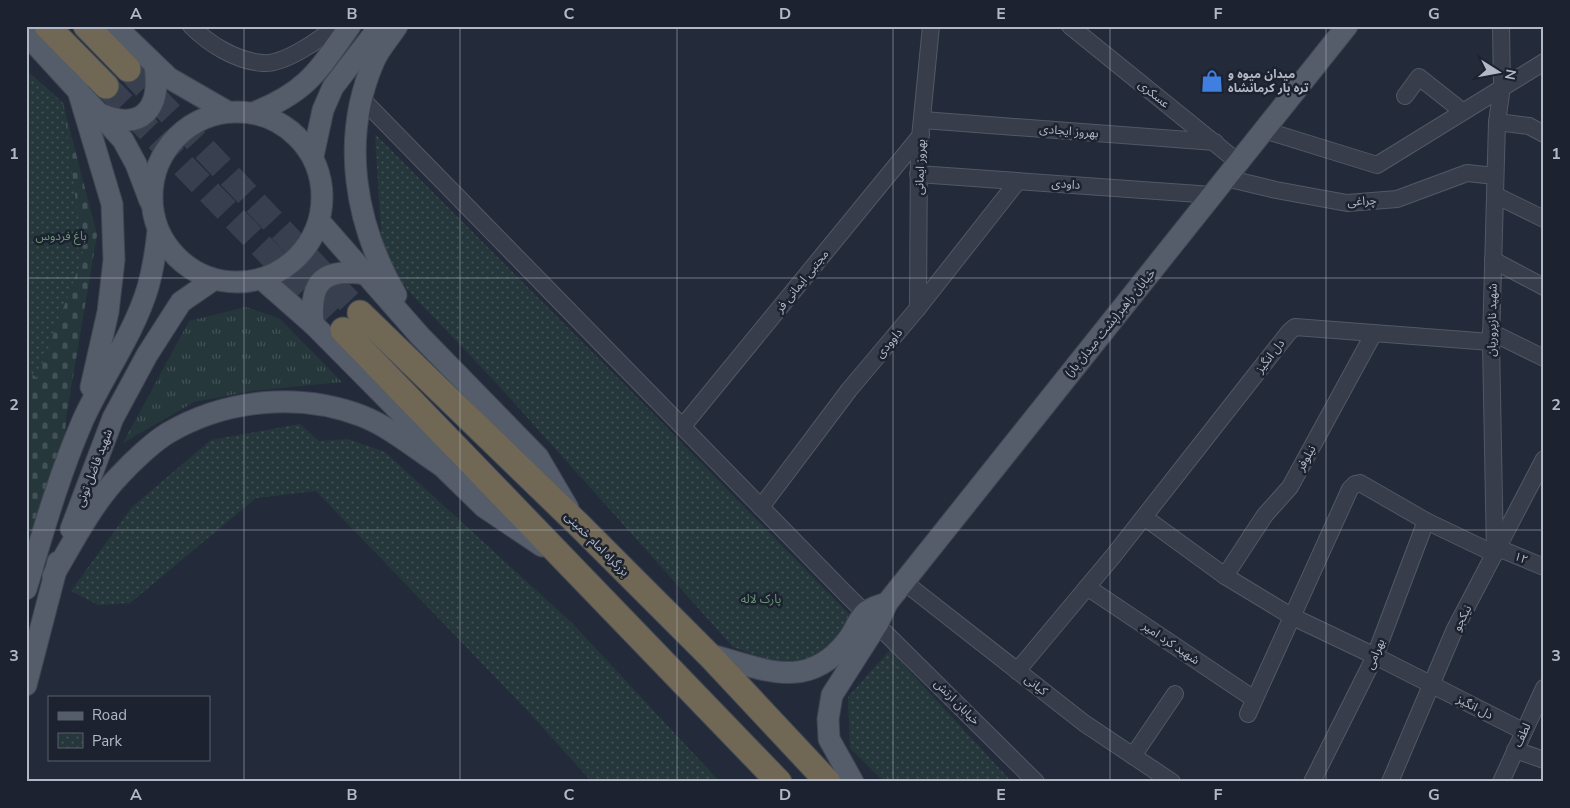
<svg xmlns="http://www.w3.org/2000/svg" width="1570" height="808" font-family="'Nunito Sans','Noto Sans Arabic',sans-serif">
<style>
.grass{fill:url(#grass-tufts)}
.cemetery{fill:url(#cemetery-stones)}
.park{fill:url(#park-dots)}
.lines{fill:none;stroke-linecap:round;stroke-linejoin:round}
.highway-tunnel{stroke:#38404f;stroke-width:25;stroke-dasharray:25 12;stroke-linecap:butt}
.minor-casing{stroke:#525865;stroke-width:18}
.major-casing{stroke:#404653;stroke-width:23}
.highway-casing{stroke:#424855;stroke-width:27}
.minor{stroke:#373d4a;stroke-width:16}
.major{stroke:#555c6a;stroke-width:21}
.highway{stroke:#706854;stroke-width:25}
.grid{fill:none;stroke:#b2b8c6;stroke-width:1;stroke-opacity:0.55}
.labels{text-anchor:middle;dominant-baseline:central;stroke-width:5;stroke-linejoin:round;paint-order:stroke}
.poi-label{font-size:12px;font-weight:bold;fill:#b2b8c6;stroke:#1c222f;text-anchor:start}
.street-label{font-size:12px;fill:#b2b8c6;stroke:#1c222f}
.park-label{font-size:12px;fill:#6a9678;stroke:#1c222f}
.neatline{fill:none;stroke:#b2b8c6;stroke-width:2}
.grid-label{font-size:16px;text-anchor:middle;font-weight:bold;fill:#b2b8c6}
</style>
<defs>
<pattern id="grass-tufts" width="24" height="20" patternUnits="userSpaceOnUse" patternTransform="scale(1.25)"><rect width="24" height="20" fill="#25373b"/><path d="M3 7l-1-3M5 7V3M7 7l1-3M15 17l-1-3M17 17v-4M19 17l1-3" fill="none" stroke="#425256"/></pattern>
<pattern id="cemetery-stones" width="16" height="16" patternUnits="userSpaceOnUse" patternTransform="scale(1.25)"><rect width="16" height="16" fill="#25373b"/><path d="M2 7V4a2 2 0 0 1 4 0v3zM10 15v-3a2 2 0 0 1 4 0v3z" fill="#425256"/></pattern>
<pattern id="park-dots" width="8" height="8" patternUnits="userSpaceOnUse" patternTransform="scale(1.25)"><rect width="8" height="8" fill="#25373b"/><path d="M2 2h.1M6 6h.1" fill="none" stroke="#425256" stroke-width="1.8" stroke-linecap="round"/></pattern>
</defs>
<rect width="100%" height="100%" fill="#232b3a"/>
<path class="grass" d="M246,307l33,11 63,64 -90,9 -58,11 -71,41 66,-122z"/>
<path class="cemetery" d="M26,70l37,33 34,132 -31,183 -3,55 -37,115z"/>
<g class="park">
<path d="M26,70l37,33 20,153 -46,122 -11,-8z"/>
<path d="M375,134l258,259 217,222 -23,36 -42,16 -52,-20 -233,-260 -117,-123z"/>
<path d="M300,424l19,17 29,-2 37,13 187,171 148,159h-128l-68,-75 -208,-216 -60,7 -126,105 -32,2 -27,-14 61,-84 79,-67z"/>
<path d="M890,650l122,132h-128l-34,-34 -2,-51z"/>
</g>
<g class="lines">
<g class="highway-tunnel">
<path d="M128,69l232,244"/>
<path d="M106,86l237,244"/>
</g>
<defs>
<g id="minor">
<path d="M191,26c18,18 45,35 72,37 20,2 57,-23 72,-37"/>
<path d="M1070,26l168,136"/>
<path d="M1405,96l14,-19 43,34"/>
<path d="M362,99l483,494 191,189"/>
<path d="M923,120l292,22"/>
<path d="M1497,122l32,4 15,8"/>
<path d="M1264,130l113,35 167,-103"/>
<path d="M918,174l295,21"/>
<path d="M1226,178l50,12 71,13 50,-4 70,-26 28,3"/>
<path d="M1495,195l49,24"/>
<path d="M1493,260l51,27"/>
<path d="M918,308l1,-160 12,-122"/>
<path d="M1491,332l53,26"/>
<path d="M683,426l238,-291"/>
<path d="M761,507l88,-117 69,-82 100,-127"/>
<path d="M1144,517l81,59 66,40 84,40 148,75"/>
<path d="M1498,548l46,19"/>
<path d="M1225,576l40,-61 25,-28 84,-154"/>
<path d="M904,582l180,141 88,59"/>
<path d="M1087,587l167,112"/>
<path d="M1017,671l97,-116 175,-223 6,-5 196,15"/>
<path d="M1248,714l102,-225 5,-5 5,-1 66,38 69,33 -4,-212 6,-220 5,-35 -1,-61"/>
<path d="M1515,750l29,10"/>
<path d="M1133,756l42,-62"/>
<path d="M1312,782l63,-126 51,-135"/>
<path d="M1390,782l64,-151 90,-172"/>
<path d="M1501,782l43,-94"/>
</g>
<g id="major">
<path d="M115,26l54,52 59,34"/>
<path d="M26,34l97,106 13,24 14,37"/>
<path d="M77,87l35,117 2,56 -6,52 -17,75"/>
<circle cx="237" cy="197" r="85"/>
<path d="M253,113c54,-21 65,-42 97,-87"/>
<path d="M100,114c43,18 61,-6 55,-48"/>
<path d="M313,156l10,-46 10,-23 47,-61"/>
<path d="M320,222l100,114 118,121 30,51"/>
<path d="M263,280l50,44 95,96 34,46 42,41 58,39"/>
<path d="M396,295c-41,-71 -56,-156 -22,-234 5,-12 16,-24 23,-35"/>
<path d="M313,324c-4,-44 11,-56 53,-50"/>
<path d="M71,529l42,-111 34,-63 34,-53 32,-22"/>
<path d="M53,576c19,-32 41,-75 67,-101 12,-13 33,-33 48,-42 58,-34 131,-41 194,-17 28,11 54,33 80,50"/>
<path d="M26,589c17,-57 33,-114 57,-169 20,-44 51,-86 65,-133 5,-18 8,-37 10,-56"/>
<path d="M707,654c53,13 99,40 140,-13 7,-8 11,-22 19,-29 4,-4 15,-7 21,-9"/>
<path d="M26,685l32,-123"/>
<path d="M853,782l-24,-43 -1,-20 4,-24 46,-72 9,-20 460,-577"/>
</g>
<g id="highway">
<path d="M47,26l59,60"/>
<path d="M86,26l42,43"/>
<path d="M360,313l219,212 133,133 116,124"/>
<path d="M343,330l436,452"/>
</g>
</defs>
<use href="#minor" class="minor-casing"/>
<use href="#major" class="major-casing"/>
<use href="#highway" class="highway-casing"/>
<use href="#minor" class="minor"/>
<use href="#major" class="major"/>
<use href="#highway" class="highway"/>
</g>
<path class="grid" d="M244,26v756M460,26v756M677,26v756M893,26v756M1110,26v756M1326,26v756M26,278h1518M26,530h1518"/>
<defs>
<symbol id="shop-bare" viewBox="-9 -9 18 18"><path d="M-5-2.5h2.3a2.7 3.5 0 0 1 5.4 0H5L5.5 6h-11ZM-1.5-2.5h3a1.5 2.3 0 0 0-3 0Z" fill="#3f7fe0" stroke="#1c222f" stroke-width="2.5" paint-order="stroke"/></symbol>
</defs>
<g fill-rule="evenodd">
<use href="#shop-bare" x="1196" y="65" width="32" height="32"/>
</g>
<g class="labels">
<g class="poi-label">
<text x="1228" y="74">میدان میوه و<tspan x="1228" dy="14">تره بار کرمانشاه</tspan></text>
</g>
<g class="street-label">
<text transform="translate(1154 94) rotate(39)">عسکری</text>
<text transform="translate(1069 131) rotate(5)">بهروز ایجادی</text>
<text transform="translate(920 167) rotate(-88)">بهروز ایمانی</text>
<text transform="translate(1066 184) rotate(4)">داودی</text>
<text transform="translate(1362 201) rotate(-3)">چراغی</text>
<text transform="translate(802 281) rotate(-51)">مجتبی ایمانی فر</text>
<text transform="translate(1492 320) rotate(-89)">شهید نازپروریان</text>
<text transform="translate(1110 323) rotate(-51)">خیابان راهبر(پشت میدان بار)</text>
<text transform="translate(889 343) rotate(-50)">داوودی</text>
<text transform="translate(1270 356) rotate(-52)">دل انگیز</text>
<text transform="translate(1306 458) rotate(-61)">نیلوفر</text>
<text transform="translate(94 468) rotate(-69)">شهید فاضل تونی</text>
<text transform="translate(597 544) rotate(45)">بزرگراه امام خمینی</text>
<text transform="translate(1521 558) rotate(22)">۱۲</text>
<text transform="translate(1462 618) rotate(-63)">نیکجو</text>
<text transform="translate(1171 643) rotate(34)">شهید کرد امیر</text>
<text transform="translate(1375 654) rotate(-67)">بهرامی</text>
<text transform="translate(1036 685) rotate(38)">کیانی</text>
<text transform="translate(957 702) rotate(45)">خیابان ارتش</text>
<text transform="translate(1475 707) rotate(27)">دل انگیز</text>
<text transform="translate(1522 735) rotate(-65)">لطف</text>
</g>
<g class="park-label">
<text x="61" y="236">باغ فردوس</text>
<text x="761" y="599">پارک لاله</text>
</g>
</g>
<rect width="1570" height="808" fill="none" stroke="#1c222f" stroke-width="55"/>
<rect x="48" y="696" width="162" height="65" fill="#1c222f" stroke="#585e6b"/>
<rect x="58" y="712" width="25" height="8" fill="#555c6a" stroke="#585e6b"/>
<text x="92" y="720" font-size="15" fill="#b2b8c6">Road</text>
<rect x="58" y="733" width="25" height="15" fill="url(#park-dots)" stroke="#585e6b"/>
<text x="92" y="746" font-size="15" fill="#b2b8c6">Park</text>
<g transform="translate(1498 72) rotate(101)" stroke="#1c222f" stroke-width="4" paint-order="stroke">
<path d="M0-4L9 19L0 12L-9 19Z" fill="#b2b8c6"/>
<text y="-8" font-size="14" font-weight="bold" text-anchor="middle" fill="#b2b8c6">N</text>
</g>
<rect x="28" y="28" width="1514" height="752" class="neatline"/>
<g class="grid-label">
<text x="136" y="19">A</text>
<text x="352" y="19">B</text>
<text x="569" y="19">C</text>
<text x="785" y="19">D</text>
<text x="1001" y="19">E</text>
<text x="1218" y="19">F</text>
<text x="1434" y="19">G</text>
<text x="14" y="159">1</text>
<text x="1556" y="159">1</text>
<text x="14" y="410">2</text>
<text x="1556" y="410">2</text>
<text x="14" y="661">3</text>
<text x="1556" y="661">3</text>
<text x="136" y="800">A</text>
<text x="352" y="800">B</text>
<text x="569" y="800">C</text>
<text x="785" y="800">D</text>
<text x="1001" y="800">E</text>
<text x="1218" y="800">F</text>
<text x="1434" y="800">G</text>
</g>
</svg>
